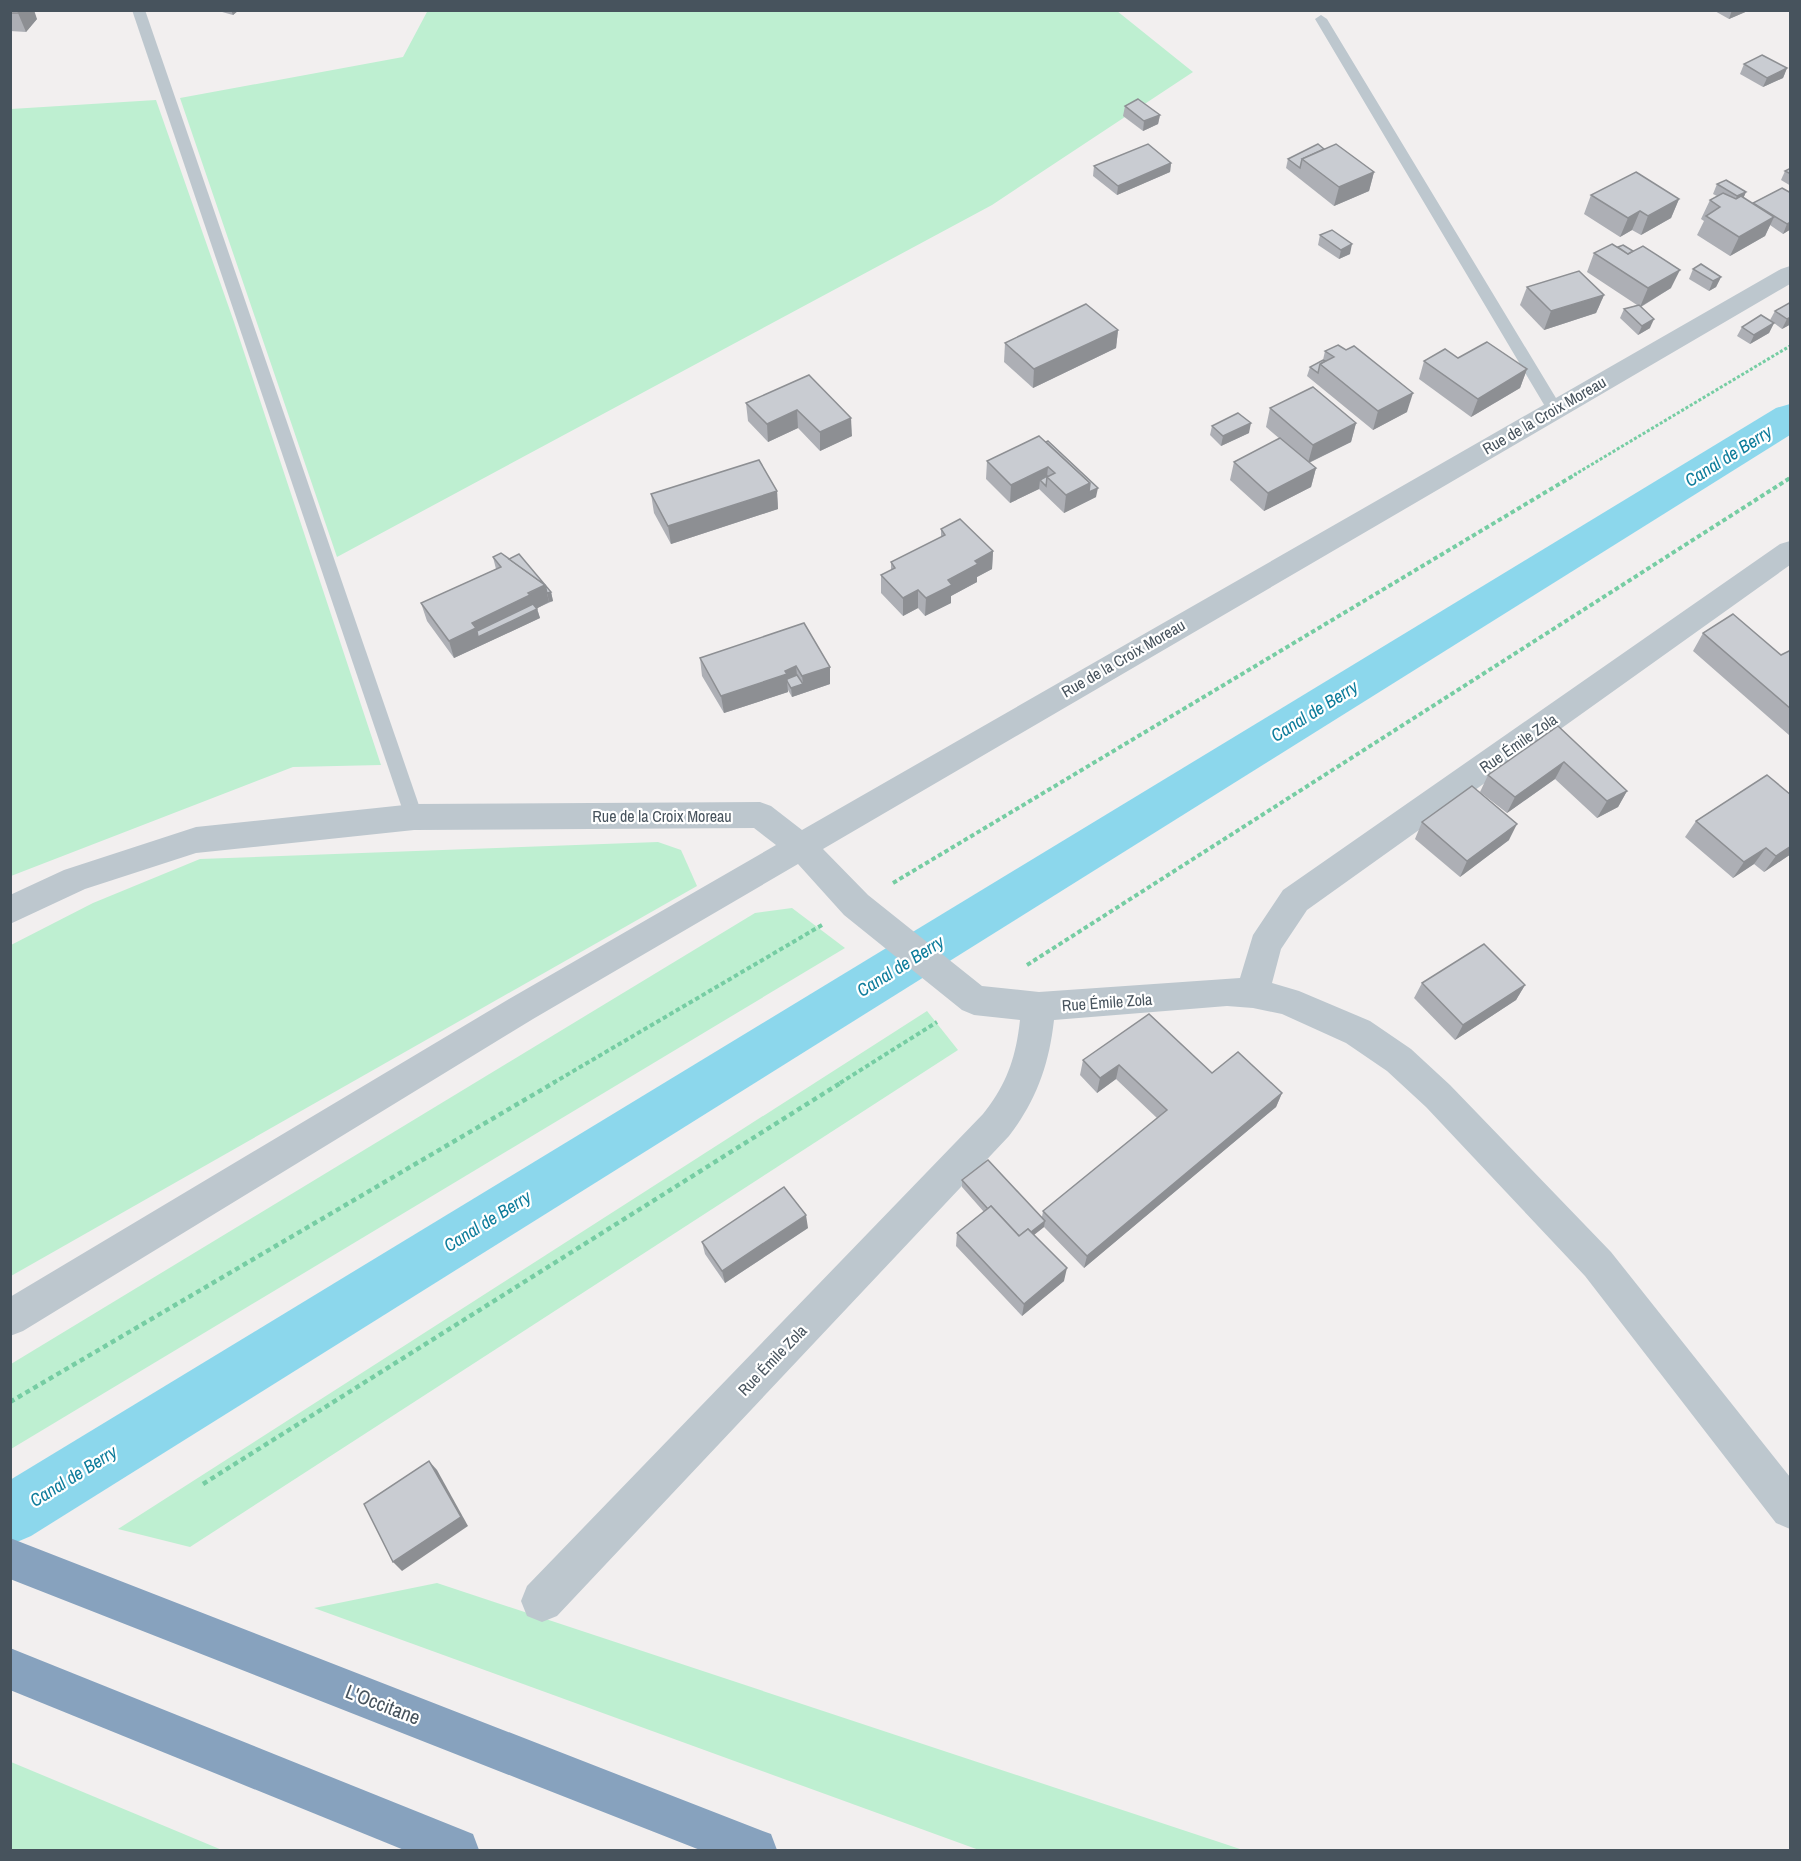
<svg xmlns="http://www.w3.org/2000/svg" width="1801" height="1861" font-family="'Archivo Narrow',sans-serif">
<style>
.green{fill:#beefd1}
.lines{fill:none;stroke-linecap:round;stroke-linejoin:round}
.canal{fill:#8cd7ec;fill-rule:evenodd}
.path-far2{stroke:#76cda3;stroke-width:3;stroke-dasharray:3 2;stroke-linecap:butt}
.path-far1{stroke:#76cda3;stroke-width:4;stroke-dasharray:4.5 3;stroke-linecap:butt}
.path{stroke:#76cda3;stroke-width:4.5;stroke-dasharray:5 4;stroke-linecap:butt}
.service{fill:#bdc7ce;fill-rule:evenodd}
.minor{fill:#bdc7ce;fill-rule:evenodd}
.motorway{fill:#87a2be;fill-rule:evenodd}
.wall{fill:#adafb5}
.shaded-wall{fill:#8d8f93}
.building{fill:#c9ccd2;stroke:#8d8f93;stroke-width:1.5}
.labels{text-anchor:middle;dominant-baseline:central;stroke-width:4.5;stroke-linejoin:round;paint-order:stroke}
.street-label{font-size:16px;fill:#47535d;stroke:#fff}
.water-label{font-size:18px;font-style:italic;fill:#0d7c9b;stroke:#fff}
.near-street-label{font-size:20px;fill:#47535d;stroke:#fff}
</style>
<rect width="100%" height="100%" fill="#f2efef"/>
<g class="green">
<path d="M428,10l689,1 76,61 -201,133 -655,352 -157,-459 223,-41z"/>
<path d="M156,100l78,222 147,443 -88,2 -282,109v-767z"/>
<path d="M658,842l23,8 16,36 -686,390v-331l82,-42 107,-44z"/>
<path d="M792,908l53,40 -834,501v-85l744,-451z"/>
<path d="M927,1011l31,39 -768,497 -72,-18z"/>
<path d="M437,1583l779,258 27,9h-264l-665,-242z"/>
<path d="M11,1762l211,88h-211z"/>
</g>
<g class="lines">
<path class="canal" d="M1790,404v31l-1759,1101 -21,9v-65l1766,-1072z"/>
<path class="path-far2" d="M1574,475l216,-129"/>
<g class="path-far1">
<path d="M893,883l683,-409"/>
<path d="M1027,965l763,-487"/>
<path d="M553,1083l269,-158"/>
<path d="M840,1083l97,-61"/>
</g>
<g class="path">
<path d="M10,1402l545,-320"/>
<path d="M203,1484l639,-402"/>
</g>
<g class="service">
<path d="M132,10h13l278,807 -2,5 -7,2 -7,-2 -2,-5z"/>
<path d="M1321,15l6,4 235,389 -2,4h-12l-2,-4 -231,-389z"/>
</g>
<path class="minor" d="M1790,266v18l-967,565 45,46 114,91 57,6 201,-14 13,-43 30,-45 497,-346 10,-3v24l-483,345 -26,39 -9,34 27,8 71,30 41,28 39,36 161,167 179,225v52l-14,-6 -191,-247 -159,-169 -39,-36 -41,-28 -64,-29 -29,-6 -26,-2 -173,14c-5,45 -18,81 -45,116l-452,480 -15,6 -15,-6 -6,-15 6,-15 456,-472c24,-30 33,-57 37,-94l-46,-5 -12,-5 -118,-95 -46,-51 -265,155 -510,312 -13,5v-39l499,-298 267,-154 -22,-17 -340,2 -218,23 -111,36 -75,35v-29l54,-25 132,-43 218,-23 346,-2 11,4 31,24 979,-561z"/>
<g class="motorway">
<path d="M10,1538l745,290 16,6 6,16h-77l-690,-271z"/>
<path d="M10,1648l463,186 6,16h-75l-394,-160z"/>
</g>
</g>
<g class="wall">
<path d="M10,10l27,9 -11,13 -16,-1z"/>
<path d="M215,10h24l-6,5z"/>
<path d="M1713,10h37l-21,9z"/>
<path d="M1744,64l43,4 -4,10 -20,9 -23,-13z"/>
<path d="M1125,106l35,9 -2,9 -15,7 -20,-15z"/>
<path d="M1324,149l50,23 -5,19 -35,15 -48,-38 2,-9z"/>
<path d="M1171,163l-1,9 -53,23 -24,-19 1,-10z"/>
<path d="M1791,168v18l-10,-6 4,-9z"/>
<path d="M1717,184l29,8 -3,6 9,6 1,-1 29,-15 9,41 -8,5 -13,-9 -5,11 -35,20 -33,-21 7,-14 -3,-2 9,-19 7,-4 -4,-2z"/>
<path d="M1591,195l88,4 -8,19 -30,17 -9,-5 -12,7 -36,-23z"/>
<path d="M1320,235l30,19 -11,5 -21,-14z"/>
<path d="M1594,253l77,35 -30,19 9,21 -12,7 -18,-17 4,-9 13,-4 -50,-33z"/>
<path d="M1693,269l28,8 -5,10 -7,4 -20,-12z"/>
<path d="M1527,287l77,8 -8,18 -52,17 -24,-25z"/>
<path d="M1791,302v22l-9,5 -12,-9 5,-9z"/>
<path d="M1774,323l-5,10 -19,11 -13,-8 5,-9z"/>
<path d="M1118,330l-2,18 -83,40 -29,-26 1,-19z"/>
<path d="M1325,351l82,61 -34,18 -66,-54 3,-9 13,-7z"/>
<path d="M1458,358l69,11 -7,19 -49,29 -52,-38 5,-18z"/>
<path d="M809,375l43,61 -32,15 -22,-23 -30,14 -20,-21 -2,-18z"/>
<path d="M1270,408l86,15 -5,19 -42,21 7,5 -5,19 -47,24 -34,-31 4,-18 46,-23 -14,-12z"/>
<path d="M1212,426l37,7 -28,13 -11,-11z"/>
<path d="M1039,436l57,61 -32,16 -25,-24 -29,14 -24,-24 1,-18z"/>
<path d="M777,491l1,18 -107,35 -17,-31 -3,-19z"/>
<path d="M941,529l52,22 -1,18 -15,8v5l-26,14v7l-26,13 -7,-8 -15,8 -22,-23v-18l10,-5v-8l50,-25z"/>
<path d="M493,557l58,35 2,9 -16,7 3,10 -86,40 -27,-37 -6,-18 75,-34z"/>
<path d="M804,623l26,61 -38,13 -4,-7v2l-64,21 -22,-37 -2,-18z"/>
<path d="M1703,633l78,22 10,-5v84l-2,1 -96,-84z"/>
<path d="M1558,726l69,65 -9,16 -21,11 -42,-39 -48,34 -27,-21 8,-17z"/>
<path d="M1791,795v59l-27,18 -10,-8 -21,14 -48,-41 11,-16z"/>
<path d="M1422,822l87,18 -49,37 -45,-38z"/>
<path d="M1422,983l103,2 -9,15 -61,40 -41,-42z"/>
<path d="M1083,1060l129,13 70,20 -6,14 -192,161 -40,-41 -10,8 30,46 -42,35 -66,-70 1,-13 27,-21 -22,-25v-7l80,37 1,-6 114,-93 -41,-39 -19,14 -17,-18z"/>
<path d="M808,1228l-83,55 -20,-29 -3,-12z"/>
</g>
<g class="shaded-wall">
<path d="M20,10h14l3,9 -11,13 -8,-19z"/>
<path d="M231,10h8l-6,5z"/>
<path d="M1732,10h18l-21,9z"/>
<path d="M1787,68l-4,10 -20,9 4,-9z"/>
<path d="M1160,115l-2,9 -15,7 1,-10z"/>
<path d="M1171,163l-1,9 -53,23 1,-9z"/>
<path d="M1374,172l-5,19 -35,15 5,-19z"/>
<path d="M1746,192l-4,9 -9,5 4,-10z"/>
<path d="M1679,199l-8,19 -30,17 7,-19z"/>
<path d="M1640,211l-8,19 -12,7 8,-19z"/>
<path d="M1774,217l-9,19 -35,20 9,-19z"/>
<path d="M1791,222v7l-8,5 4,-10z"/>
<path d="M1352,244l-2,10 -11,5 2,-9z"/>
<path d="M1680,270l-9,18 -31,19 8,-19z"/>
<path d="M1721,277l-5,10 -7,4 4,-10z"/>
<path d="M1604,295l-8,18 -52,17 7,-19z"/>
<path d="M1791,317v7l-9,5 5,-10z"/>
<path d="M1654,319l-4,9 -12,7 4,-9z"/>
<path d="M1774,323l-5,10 -19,11 4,-9z"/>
<path d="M1118,330l-2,18 -83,40 1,-19z"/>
<path d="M1527,369l-7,19 -49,29 7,-18z"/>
<path d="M1413,393l-6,19 -34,18 5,-19z"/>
<path d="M797,410l1,18 -30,14 -1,-18z"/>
<path d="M851,418l1,18 -32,15v-19z"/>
<path d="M1251,423l-2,10 -28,13 2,-10z"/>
<path d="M1356,423l-5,19 -43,21 5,-18z"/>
<path d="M1048,467l-2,19 -6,-6 -1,9 -29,14 1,-18z"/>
<path d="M1316,468l-5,19 -47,24 4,-18z"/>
<path d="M1090,483l8,5 -2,9 -32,16 2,-18z"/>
<path d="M777,491l1,18 -107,35 -3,-18z"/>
<path d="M993,551l-1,18 -15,8v5l-26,14v7l-26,13 1,-18 49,-37z"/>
<path d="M545,585l4,17 -15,8 3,-1 3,9 -86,40 -5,-17 23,-18z"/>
<path d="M918,590v18l-15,8v-18z"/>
<path d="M551,592l2,9 -4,1 -2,-9z"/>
<path d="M796,666l2,18 -11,-3 1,11 -64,21 -3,-17z"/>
<path d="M830,667v17l-38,13 -1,-9 12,-4 -1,-8z"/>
<path d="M1564,762l-9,17 -48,34 8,-16z"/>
<path d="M1627,791l-9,16 -21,11 10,-17z"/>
<path d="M1517,824l-8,16 -49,37 7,-16z"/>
<path d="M1791,846v8l-27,18 12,-16z"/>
<path d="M1766,848l-12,16 -21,14 11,-16z"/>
<path d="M1525,985l-9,15 -61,40 8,-15z"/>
<path d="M1119,1065l-3,14 -19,14 3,-15z"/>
<path d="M1282,1093l-6,14 -192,161 3,-12z"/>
<path d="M806,1215l2,13 -83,55 -3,-12z"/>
<path d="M1045,1221l-1,6 -27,21 1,-6z"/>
<path d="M1067,1268l-3,13 -42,35 2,-12z"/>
<path d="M429,1461l8,9 31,56 -66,45 -9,-9z"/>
</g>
<g class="building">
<path d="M10,10h10l-2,3h-8z"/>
<path d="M1762,55l25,13 -20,10 -23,-14z"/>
<path d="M1138,99l22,16 -16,6 -19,-15z"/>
<path d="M1148,144l23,19 -53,23 -24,-20z"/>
<path d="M1318,144l6,5 -22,10 -2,9 -12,-9z"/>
<path d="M1336,144l38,28 -35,15 -37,-28z"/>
<path d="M1791,168v6l-6,-3z"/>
<path d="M1636,172l43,27 -31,17 -8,-5 -12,7 -37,-23z"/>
<path d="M1726,180l20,12 -9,4 -20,-12z"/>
<path d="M1782,188l9,5v29l-4,2 -34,-21z"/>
<path d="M1723,193l13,6 5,-3 33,21 -35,20 -33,-21 14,-9 -10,-7z"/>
<path d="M1332,230l20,14 -11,6 -21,-15z"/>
<path d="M1612,244l16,10 15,-8 37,24 -32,18 -54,-35z"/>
<path d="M1623,245l10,6 -5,3 -10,-7z"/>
<path d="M1701,264l20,13 -8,4 -20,-12z"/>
<path d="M1579,271l25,24 -53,16 -24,-24z"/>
<path d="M1791,302v15l-4,2 -12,-8z"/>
<path d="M1086,304l32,26 -84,39 -29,-26z"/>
<path d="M1639,305l15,14 -12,7 -18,-17z"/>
<path d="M1761,315l13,8 -20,12 -12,-8z"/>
<path d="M1487,342l40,27 -49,30 -54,-38 21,-12 13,9z"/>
<path d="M1338,345l8,5 8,-4 59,47 -35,18 -58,-47 14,-7 -9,-6z"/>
<path d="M1323,360l2,1 -5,3 -2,9 -8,-6z"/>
<path d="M809,375l42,43 -31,14 -23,-22 -30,14 -21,-21z"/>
<path d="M1313,387l43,36 -43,22 -43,-37z"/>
<path d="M1238,413l13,10 -28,13 -11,-10z"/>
<path d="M1039,436l51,47 -24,12 -19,-18 8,-4 -7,-6 -37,18 -24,-24z"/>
<path d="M1280,438l36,30 -48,25 -34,-31z"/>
<path d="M1048,441l50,47 -9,4 1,-9 -44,-41z"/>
<path d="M759,460l18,31 -109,35 -17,-32z"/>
<path d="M1047,476v1l-1,9 -6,-6z"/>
<path d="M960,519l33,32 -18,10 3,3 -30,16 4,5 -26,13 -8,-8 -15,8 -22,-23 14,-7 -4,-6 54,-27 -4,-6z"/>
<path d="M501,553l44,32 -17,8 2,2 -58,28 4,5 -27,13 -28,-38 80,-36 -8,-10z"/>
<path d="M519,554l32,38 -4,1 -2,-8 -36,-26z"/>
<path d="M533,604l4,5 -59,28 -1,-6z"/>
<path d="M1733,614l48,41 10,-5v59l-88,-76z"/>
<path d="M804,623l26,44 -28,9 -6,-10 -11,5 2,3 -66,22 -21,-38z"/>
<path d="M797,675l6,9 -12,4 -4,-7v-2z"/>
<path d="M1558,726l69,65 -20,10 -43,-39 -49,35 -27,-22z"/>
<path d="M1767,775l24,20v51l-15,10 -10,-8 -22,14 -48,-41z"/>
<path d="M1472,786l45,38 -50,37 -45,-39z"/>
<path d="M1484,944l41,41 -62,40 -41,-42z"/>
<path d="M1149,1014l63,59 26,-21 44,41 -195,163 -44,-45 124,-101 -48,-45 -19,13 -17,-18z"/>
<path d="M988,1160l57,61 -14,11 -3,-3 -9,7 -28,-30 -3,3 -26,-29z"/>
<path d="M784,1187l22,28 -84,56 -20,-29z"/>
<path d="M991,1206l28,30 9,-7 39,39 -43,36 -67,-71z"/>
<path d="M429,1461l32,56 -68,45 -29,-58z"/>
</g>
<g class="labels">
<g class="street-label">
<text transform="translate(1544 415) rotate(-30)">Rue de la Croix Moreau</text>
<text transform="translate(1123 658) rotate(-30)">Rue de la Croix Moreau</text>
<text transform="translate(1518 743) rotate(-35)">Rue Émile Zola</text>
<text x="662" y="816">Rue de la Croix Moreau</text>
<text transform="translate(1107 1002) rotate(-4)">Rue Émile Zola</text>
<text transform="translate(772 1360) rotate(-46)">Rue Émile Zola</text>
</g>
<g class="water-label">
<text transform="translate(1728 456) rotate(-32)">Canal de Berry</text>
<text transform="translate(1314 711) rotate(-32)">Canal de Berry</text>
<text transform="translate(900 966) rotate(-32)">Canal de Berry</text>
<text transform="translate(487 1221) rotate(-32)">Canal de Berry</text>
<text transform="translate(73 1476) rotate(-32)">Canal de Berry</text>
</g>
<g class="near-street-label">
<text transform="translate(383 1704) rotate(21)">L'Occitane</text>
</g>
</g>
<rect width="1801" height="1861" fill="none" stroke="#47535d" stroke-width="24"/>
</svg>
